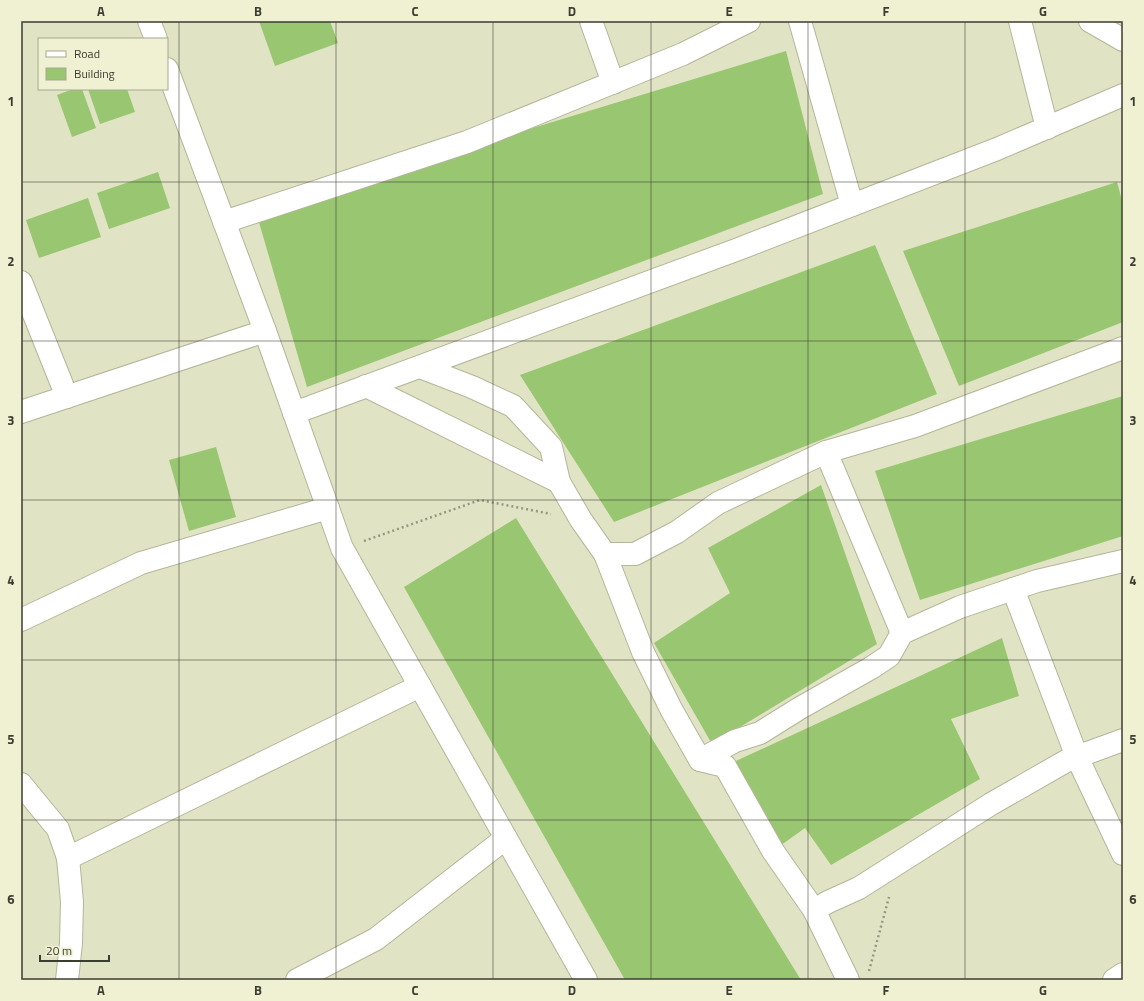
<svg xmlns="http://www.w3.org/2000/svg" width="1144" height="1001" font-family="'Titillium Web',sans-serif">
<style>
.building{fill:#99c670}
.lines{fill:none;stroke-linecap:round;stroke-linejoin:round}
.minor-casing{stroke:#b4b699;stroke-width:24}
.path{stroke:#959781;stroke-width:2.5;stroke-dasharray:2 3;stroke-linecap:butt}
.minor{stroke:#fff;stroke-width:22}
.grid{fill:none;stroke:#3c3d31;stroke-width:1;stroke-opacity:0.55}
.neatline{fill:none;stroke:#3c3d31;stroke-width:1.5}
.grid-label{font-size:13px;text-anchor:middle;font-weight:bold;fill:#3c3d31}
</style>
<rect width="100%" height="100%" fill="#e1e3c5"/>
<g class="building">
<path d="M259,21h71l8,22 -63,23z"/>
<path d="M786,51l37,143 -516,193 -51,-175z"/>
<path d="M73,89h9l14,39 -24,9 -15,-42z"/>
<path d="M88,89h39l8,23 -35,12z"/>
<path d="M158,172l12,36 -61,21 -12,-36z"/>
<path d="M1117,182l6,22v118l-164,64 -56,-135z"/>
<path d="M88,198l13,39 -62,21 -13,-38z"/>
<path d="M875,245l62,149 -323,128 -94,-147z"/>
<path d="M1123,396v140l-203,64 -45,-129z"/>
<path d="M216,447l20,70 -47,14 -20,-71z"/>
<path d="M821,485l56,159 -165,100 -58,-101 76,-50 -22,-45z"/>
<path d="M516,518l285,462h-176l-221,-393z"/>
<path d="M1002,638l17,58 -68,23 29,60 -149,86 -26,-37 -32,23 -48,-85z"/>
</g>
<g class="lines">
<defs>
<g id="minor">
<path d="M149,21l7,18"/>
<path d="M591,21l22,62"/>
<path d="M800,21l52,184"/>
<path d="M1020,21l27,107"/>
<path d="M1090,21l33,19"/>
<path d="M167,69l98,262 77,217 244,432"/>
<path d="M224,222l243,-80 216,-88 66,-33"/>
<path d="M21,282l46,115"/>
<path d="M420,367l52,20 41,19 38,41 8,35 22,38 24,34h30l42,-22 41,-29 108,-51 89,-26 208,-78"/>
<path d="M366,386l193,96"/>
<path d="M21,412l244,-81"/>
<path d="M294,413l442,-163 261,-101 126,-54"/>
<path d="M826,452l76,181"/>
<path d="M605,554l38,98 28,57 29,51 35,-19 25,-8 40,-25 71,-40 18,-12 13,-23 58,-26 77,-26 86,-20"/>
<path d="M1013,589l64,168 46,97"/>
<path d="M21,620l120,-57 187,-55"/>
<path d="M700,760l25,6 48,85 41,59 14,-8 31,-14 132,-84 77,-44 55,-20"/>
<path d="M21,784l37,45 10,29 4,44 -1,41 -4,37"/>
<path d="M68,858l352,-172"/>
<path d="M814,910l34,70"/>
<path d="M297,980l79,-41 130,-101"/>
<path d="M1114,980l9,-6"/>
</g>
</defs>
<use href="#minor" class="minor-casing"/>
<g class="path">
<path d="M364,541l116,-41 71,14"/>
<path d="M869,971l20,-74"/>
</g>
<use href="#minor" class="minor"/>
</g>
<path class="grid" d="M179,21v959M336,21v959M493,21v959M651,21v959M808,21v959M965,21v959M21,182h1102M21,341h1102M21,500h1102M21,660h1102M21,820h1102"/>
<rect width="1144" height="1001" fill="none" stroke="#eff1d2" stroke-width="44"/>
<rect x="38" y="38" width="130" height="52" fill="#eff1d2" stroke="#a7a992"/>
<rect x="46" y="51" width="20" height="6" fill="#ffffff" stroke="#a7a992"/>
<text x="74" y="58" font-size="12" fill="#3c3d31">Road</text>
<rect x="46" y="68" width="20" height="12" fill="#99c670" stroke="#a7a992"/>
<text x="74" y="78" font-size="12" fill="#3c3d31">Building</text>
<path d="M40 955v6h69v-6" fill="none" stroke="#3c3d31" stroke-width="2"/>
<text x="46" y="955" font-size="12" fill="#3c3d31" stroke="#eff1d2" stroke-width="3" paint-order="stroke">20 m</text>
<rect x="22" y="22" width="1100" height="957" class="neatline"/>
<g class="grid-label">
<text x="101" y="16">A</text>
<text x="258" y="16">B</text>
<text x="415" y="16">C</text>
<text x="572" y="16">D</text>
<text x="729" y="16">E</text>
<text x="886" y="16">F</text>
<text x="1043" y="16">G</text>
<text x="11" y="106">1</text>
<text x="1133" y="106">1</text>
<text x="11" y="266">2</text>
<text x="1133" y="266">2</text>
<text x="11" y="425">3</text>
<text x="1133" y="425">3</text>
<text x="11" y="585">4</text>
<text x="1133" y="585">4</text>
<text x="11" y="744">5</text>
<text x="1133" y="744">5</text>
<text x="11" y="904">6</text>
<text x="1133" y="904">6</text>
<text x="101" y="995">A</text>
<text x="258" y="995">B</text>
<text x="415" y="995">C</text>
<text x="572" y="995">D</text>
<text x="729" y="995">E</text>
<text x="886" y="995">F</text>
<text x="1043" y="995">G</text>
</g>
</svg>
